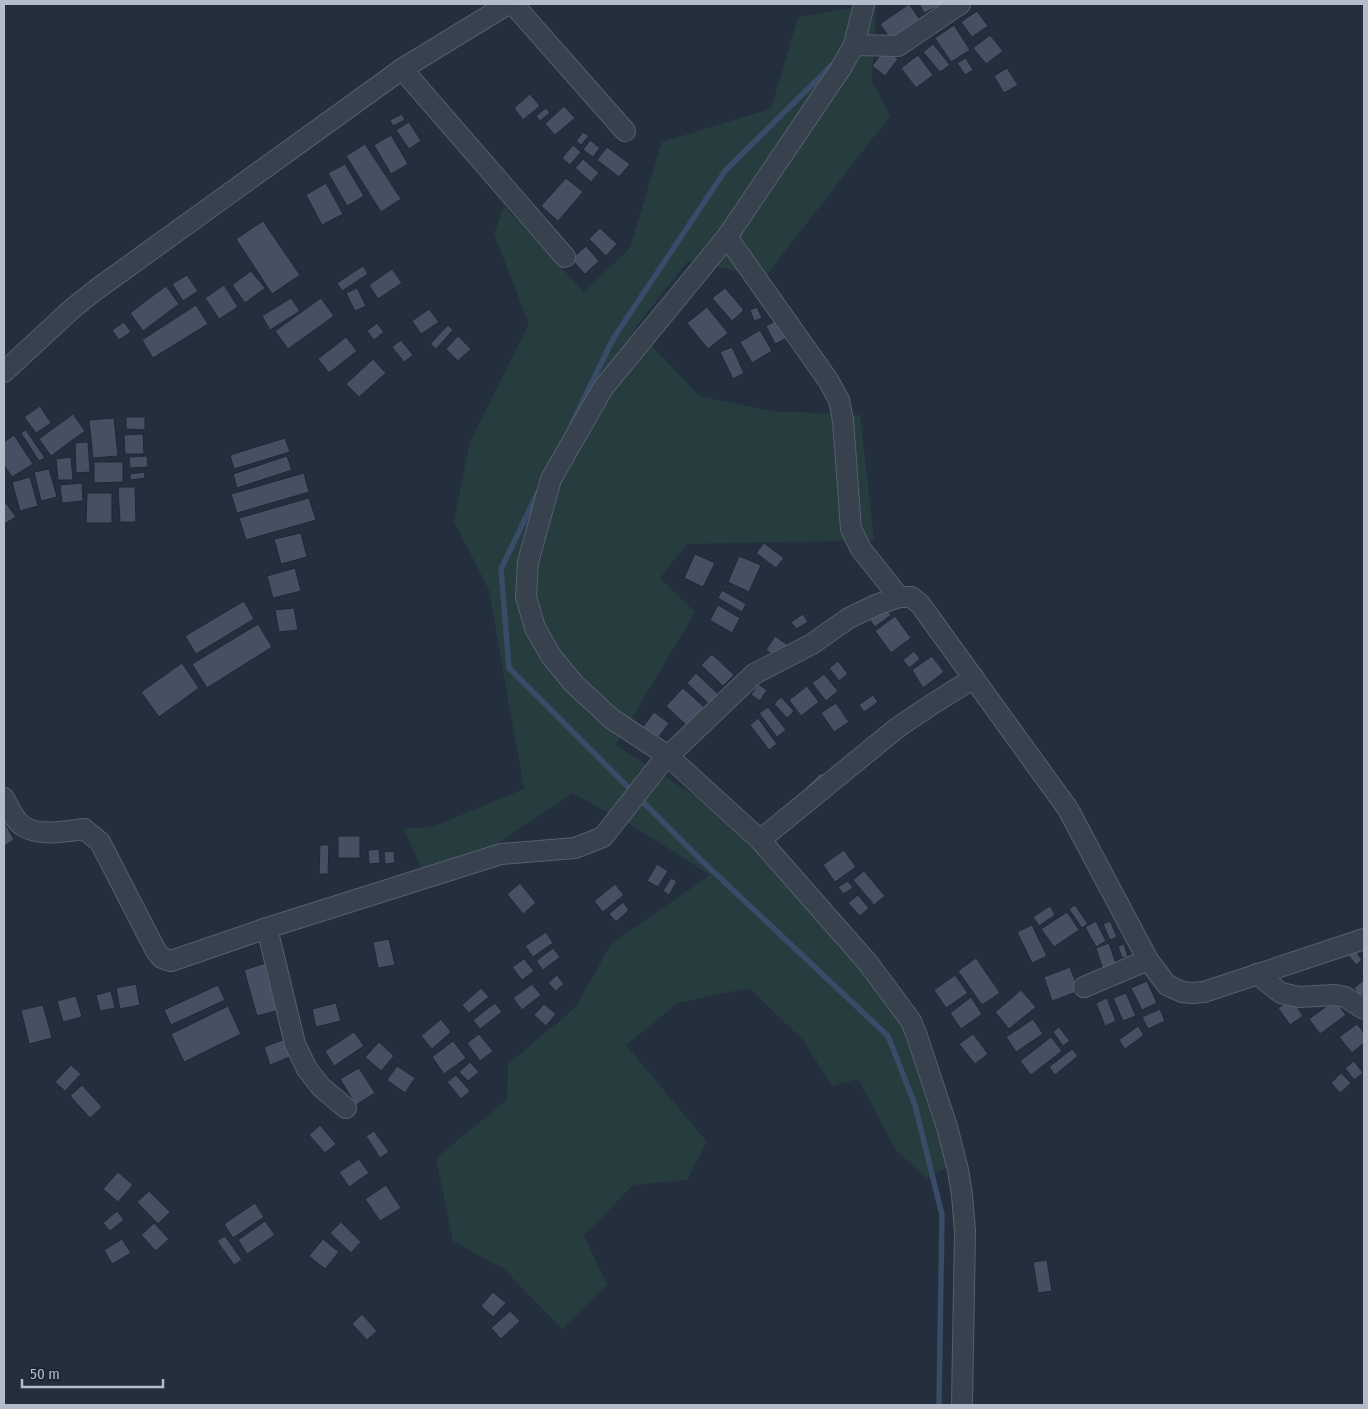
<svg xmlns="http://www.w3.org/2000/svg" width="1368" height="1409" font-family="'Fira Sans Condensed',sans-serif">
<style>
.green{fill:#263c3f}
.lines{fill:none;stroke-linecap:round;stroke-linejoin:round}
.stream{stroke:#394c67;stroke-width:5.5}
.building{fill:#455162;stroke:#1f2835}
.minor-casing{stroke:#565f6c;stroke-width:22}
.minor{stroke:#38414e;stroke-width:20}
</style>
<rect width="100%" height="100%" fill="#242f3e"/>
<path class="green" d="M873,4h3l-4,77 18,35 -125,161 -77,-16 -53,67 64,68 72,15 89,4 14,125 -187,4 -27,34 35,34 -79,133 93,60 94,69 49,65 84,126 30,93 -40,20 -30,-28 -38,-71 -26,7 -29,-46 -54,-52 -71,15 -52,42 81,97 -20,38 -54,5 -49,51 23,48 -45,45 -58,-60 -51,-28 -17,-83 71,-58 1,-36 68,-57 35,-63 99,-69 -75,-48 -63,-34 -141,96 -27,-60 31,-3 89,-37 -35,-199 -35,-69 16,-79 59,-118 -35,-90 10,-28 80,86 46,-44 32,-106 109,-33 27,-92z"/>
<g class="lines">
<g class="stream">
<path d="M572,423l41,-84 112,-168 110,-109"/>
<path d="M538,492l-37,77 8,99 191,191 188,177 27,69 27,110 -3,190"/>
</g>
</g>
<g class="building">
<path d="M909,4l12,17 -29,20 -12,-17z"/>
<path d="M919,4h19l1,2 -15,7z"/>
<path d="M977,11l11,15 -16,11 -11,-15z"/>
<path d="M954,25l16,25 -19,12 -16,-24z"/>
<path d="M990,35l13,16 -17,13 -13,-16z"/>
<path d="M933,44l17,21 -10,7 -17,-20z"/>
<path d="M885,49l13,10 -13,17 -13,-10z"/>
<path d="M918,55l15,20 -17,13 -15,-20z"/>
<path d="M966,58l7,12 -8,5 -8,-12z"/>
<path d="M1007,68l11,17 -14,8 -10,-17z"/>
<path d="M530,94l10,12 -17,14 -9,-12z"/>
<path d="M564,106l11,12 -20,17 -10,-11z"/>
<path d="M546,108l4,5 -10,8 -4,-5z"/>
<path d="M402,114l3,6 -12,6 -3,-6z"/>
<path d="M409,122l12,19 -12,8 -13,-19z"/>
<path d="M583,132l6,4 -8,9 -5,-4z"/>
<path d="M391,135l17,29 -17,10 -17,-29z"/>
<path d="M590,140l10,8 -7,9 -10,-7z"/>
<path d="M365,144l36,55 -20,13 -35,-56z"/>
<path d="M573,145l8,7 -11,13 -8,-7z"/>
<path d="M607,147l23,17 -11,13 -22,-17z"/>
<path d="M583,159l16,14 -8,9 -16,-14z"/>
<path d="M345,164l19,32 -17,10 -19,-33z"/>
<path d="M566,178l17,14 -25,29 -17,-15z"/>
<path d="M326,183l17,31 -21,11 -16,-30z"/>
<path d="M263,221l37,54 -28,19 -36,-55z"/>
<path d="M600,228l17,16 -11,12 -17,-17z"/>
<path d="M586,246l13,15 -14,13 -14,-15z"/>
<path d="M363,266l5,8 -26,17 -5,-8z"/>
<path d="M392,269l10,14 -24,16 -9,-14z"/>
<path d="M251,271l14,17 -20,15 -13,-18z"/>
<path d="M187,275l11,16 -15,10 -11,-17z"/>
<path d="M224,285l14,22 -19,12 -14,-21z"/>
<path d="M166,286l13,18 -36,27 -13,-18z"/>
<path d="M357,288l9,18 -11,5 -9,-18z"/>
<path d="M725,288l19,22 -12,11 -20,-23z"/>
<path d="M291,298l9,13 -30,19 -8,-14z"/>
<path d="M321,298l13,18 -46,33 -13,-18z"/>
<path d="M196,305l12,19 -55,34 -11,-18z"/>
<path d="M707,307l21,26 -20,16 -21,-26z"/>
<path d="M757,307l5,11 -8,3 -4,-11z"/>
<path d="M429,309l10,13 -18,12 -9,-13z"/>
<path d="M779,319l10,18 -14,7 -9,-18z"/>
<path d="M124,322l7,10 -12,8 -7,-10z"/>
<path d="M377,323l7,9 -10,8 -7,-9z"/>
<path d="M448,325l5,5 -17,19 -6,-5z"/>
<path d="M760,330l12,21 -20,12 -12,-21z"/>
<path d="M458,336l13,13 -13,12 -12,-12z"/>
<path d="M346,337l11,14 -28,22 -11,-14z"/>
<path d="M401,340l12,15 -9,7 -12,-15z"/>
<path d="M732,347l12,26 -11,6 -13,-27z"/>
<path d="M373,359l13,14 -27,24 -13,-13z"/>
<path d="M40,406l11,17 -15,10 -12,-16z"/>
<path d="M73,414l12,17 -34,25 -12,-17z"/>
<path d="M126,417h19v13l-19,-1z"/>
<path d="M114,418l4,38 -25,2 -4,-38z"/>
<path d="M26,430l19,28 -6,3 -18,-28z"/>
<path d="M143,434l1,20h-19l-1,-19z"/>
<path d="M14,435l19,29 -21,13 -8,-12v-23z"/>
<path d="M285,438l5,14 -56,17 -4,-14z"/>
<path d="M88,442l2,30 -14,1 -1,-30z"/>
<path d="M147,456l1,11 -18,1 -1,-11z"/>
<path d="M287,456l5,14 -55,18 -4,-14z"/>
<path d="M71,457l2,23h-15l-2,-21z"/>
<path d="M94,462h29v20l-29,1z"/>
<path d="M49,469l8,28 -16,4 -7,-29z"/>
<path d="M144,472l1,6 -15,2v-6z"/>
<path d="M304,473l5,19 -72,21 -6,-19z"/>
<path d="M30,477l8,29 -18,5 -8,-29z"/>
<path d="M82,483l1,18 -21,2 -2,-18z"/>
<path d="M118,487h17l1,35h-16z"/>
<path d="M87,493h25v30h-26z"/>
<path d="M309,498l7,22 -70,20 -7,-22z"/>
<path d="M6,503l10,14 -12,7v-20z"/>
<path d="M301,533l6,24 -26,7 -7,-25z"/>
<path d="M764,543l20,15 -8,10 -20,-15z"/>
<path d="M695,554l20,9 -12,24 -19,-9z"/>
<path d="M739,556l22,9 -12,27 -21,-10z"/>
<path d="M295,568l6,23 -28,7 -6,-22z"/>
<path d="M722,590l24,14 -4,8 -24,-14z"/>
<path d="M244,601l10,18 -58,35 -11,-18z"/>
<path d="M718,605l22,13 -8,15 -22,-13z"/>
<path d="M885,607l6,8 -16,12 -6,-8z"/>
<path d="M294,608l4,22 -19,2 -4,-22z"/>
<path d="M803,614l5,8 -12,7 -5,-7z"/>
<path d="M895,616l16,22 -20,15 -16,-22z"/>
<path d="M258,624l14,23 -65,41 -15,-24z"/>
<path d="M775,636l14,10 -9,14 -14,-10z"/>
<path d="M914,651l6,8 -11,9 -6,-8z"/>
<path d="M712,654l22,21 -11,11 -22,-21z"/>
<path d="M932,656l12,16 -21,16 -11,-18z"/>
<path d="M838,661l10,13 -9,7 -10,-13z"/>
<path d="M182,663l17,25 -40,29 -18,-25z"/>
<path d="M696,673l22,21 -9,10 -22,-21z"/>
<path d="M824,674l14,17 -12,10 -14,-18z"/>
<path d="M758,684l9,6 -7,11 -9,-6z"/>
<path d="M807,686l12,16 -18,14 -12,-16z"/>
<path d="M683,688l21,19 -17,19 -21,-20z"/>
<path d="M873,695l5,7 -14,10 -5,-7z"/>
<path d="M781,697l13,14 -7,7 -13,-14z"/>
<path d="M836,703l13,19 -15,10 -13,-19z"/>
<path d="M768,707l18,23 -9,7 -18,-24z"/>
<path d="M654,712l15,11 -11,15 -15,-11z"/>
<path d="M758,718l19,26 -8,6 -19,-25z"/>
<path d="M821,773l7,8 -16,14 -7,-7z"/>
<path d="M4,821l10,19 -10,6z"/>
<rect x="338" y="836" width="22" height="22"/>
<path d="M320,845h9l-1,29h-9z"/>
<path d="M379,849l1,14 -11,1 -1,-14z"/>
<path d="M844,850l12,17 -21,15 -12,-17z"/>
<path d="M394,851l1,12 -10,1 -1,-12z"/>
<path d="M657,864l11,7 -10,16 -11,-6z"/>
<path d="M864,871l21,25 -11,9 -21,-25z"/>
<path d="M671,878l6,3 -8,14 -6,-4z"/>
<path d="M848,881l5,7 -10,6 -5,-7z"/>
<path d="M520,883l16,20 -13,11 -16,-20z"/>
<path d="M615,884l9,11 -21,17 -9,-11z"/>
<path d="M858,895l11,13 -9,8 -12,-13z"/>
<path d="M623,902l6,8 -13,12 -7,-8z"/>
<path d="M1075,905l13,19 -6,4 -13,-19z"/>
<path d="M1050,906l5,9 -16,11 -6,-9z"/>
<path d="M1067,912l12,18 -25,17 -13,-18z"/>
<path d="M1096,921l10,20 -10,6 -11,-20z"/>
<path d="M1110,921l7,16 -7,3 -7,-16z"/>
<path d="M1032,925l15,31 -15,7 -15,-31z"/>
<path d="M546,932l7,11 -20,14 -8,-11z"/>
<path d="M389,939l6,26 -17,3 -5,-26z"/>
<path d="M1109,943l9,26 -14,4 -8,-25z"/>
<path d="M1124,944l4,13 -6,1 -4,-12z"/>
<path d="M1352,946l10,14 -6,5 -11,-14z"/>
<path d="M553,948l7,9 -17,13 -7,-9z"/>
<path d="M976,958l24,35 -18,12 -24,-34z"/>
<path d="M524,959l10,12 -12,9 -10,-13z"/>
<path d="M269,962l14,47 -26,7 -13,-46z"/>
<path d="M1070,967l9,24 -27,10 -8,-24z"/>
<path d="M557,975l7,9 -8,7 -8,-8z"/>
<path d="M955,975l13,18 -22,15 -12,-18z"/>
<path d="M1364,980v13l-4,3 -6,-8z"/>
<path d="M1147,981l10,22 -15,7 -11,-22z"/>
<path d="M136,984l4,21 -20,4 -4,-21z"/>
<path d="M532,984l9,11 -19,15 -9,-12z"/>
<path d="M218,985l7,15 -54,25 -7,-15z"/>
<path d="M481,988l8,9 -20,16 -7,-8z"/>
<path d="M1021,990l15,17 -27,22 -14,-17z"/>
<path d="M111,991l4,17 -15,3 -4,-16z"/>
<path d="M1126,993l10,23 -13,5 -10,-23z"/>
<path d="M76,996l6,21 -19,5 -6,-21z"/>
<path d="M971,997l11,17 -21,15 -11,-16z"/>
<path d="M1107,998l9,23 -11,5 -9,-23z"/>
<path d="M1292,999l11,17 -13,9 -12,-17z"/>
<path d="M1335,1000l11,15 -26,19 -11,-15z"/>
<path d="M336,1003l5,18 -25,6 -4,-18z"/>
<path d="M495,1003l7,9 -22,17 -7,-9z"/>
<path d="M544,1004l12,10 -10,12 -12,-11z"/>
<path d="M43,1005l9,33 -23,6 -8,-34z"/>
<path d="M228,1006l13,28 -57,28 -13,-28z"/>
<path d="M1160,1009l5,12 -17,8 -6,-12z"/>
<path d="M441,1019l10,13 -19,17 -11,-13z"/>
<path d="M1033,1019l10,15 -27,18 -10,-15z"/>
<path d="M1357,1024l7,9v10l-12,10 -13,-16z"/>
<path d="M1138,1026l6,9 -19,14 -6,-9z"/>
<path d="M1059,1027l11,14 -7,5 -10,-14z"/>
<path d="M354,1032l10,14 -30,20 -9,-15z"/>
<path d="M479,1034l14,17 -13,10 -13,-18z"/>
<path d="M973,1034l15,20 -13,10 -16,-20z"/>
<path d="M1051,1037l11,14 -31,24 -11,-14z"/>
<path d="M288,1038l7,17 -25,10 -6,-18z"/>
<path d="M453,1041l13,17 -22,16 -12,-17z"/>
<path d="M379,1042l15,14 -13,15 -16,-14z"/>
<path d="M1072,1049l6,7 -23,19 -6,-8z"/>
<path d="M1354,1061l9,12 -9,7 -9,-12z"/>
<path d="M470,1062l9,10 -11,9 -9,-9z"/>
<path d="M71,1065l10,9 -16,17 -10,-9z"/>
<path d="M397,1066l18,12 -10,15 -18,-13z"/>
<path d="M359,1068l16,25 -19,12 -16,-26z"/>
<path d="M1341,1073l10,10 -11,10 -9,-10z"/>
<path d="M456,1075l14,16 -9,8 -14,-17z"/>
<path d="M82,1085l20,22 -12,11 -20,-22z"/>
<path d="M320,1125l16,19 -11,9 -16,-18z"/>
<path d="M374,1131l15,21 -9,6 -14,-22z"/>
<path d="M359,1159l10,14 -20,14 -10,-15z"/>
<path d="M118,1172l15,13 -15,17 -15,-13z"/>
<path d="M386,1185l15,23 -21,13 -15,-22z"/>
<path d="M149,1191l21,21 -12,12 -21,-22z"/>
<path d="M255,1203l9,14 -31,21 -9,-14z"/>
<path d="M117,1211l7,9 -14,11 -7,-8z"/>
<path d="M265,1221l10,14 -28,19 -9,-14z"/>
<path d="M341,1222l20,20 -10,11 -21,-20z"/>
<path d="M154,1223l15,16 -13,12 -15,-16z"/>
<path d="M225,1236l17,24 -8,5 -17,-24z"/>
<path d="M122,1239l9,14 -19,11 -8,-14z"/>
<path d="M323,1239l16,13 -14,17 -16,-13z"/>
<path d="M1047,1260l5,31 -14,2 -5,-31z"/>
<path d="M493,1292l13,11 -13,14 -12,-11z"/>
<path d="M510,1311l10,10 -19,18 -10,-11z"/>
<path d="M362,1314l15,17 -10,9 -15,-16z"/>
</g>
<g class="lines">
<defs>
<g id="minor">
<path d="M513,4l112,127"/>
<path d="M864,4l-10,41 -13,23 -114,169 -124,151 -52,91 -23,83 -2,35 9,31 16,28 23,28 38,35 56,37 92,84 108,123 43,58 6,15 30,91 11,43 4,25 3,36 -3,174"/>
<path d="M854,45l44,1 62,-42"/>
<path d="M402,69l163,188"/>
<path d="M727,237l101,143 11,20 4,20 8,109 10,20 38,48"/>
<path d="M4,372l69,-64 24,-19 305,-220 106,-65"/>
<path d="M4,798c5,9 10,22 19,28 15,11 45,5 61,3l16,13 56,109 6,7 9,3 96,-33 234,-74 74,-6 28,-11 58,-74 93,-89 58,-30 37,-26 27,-13 23,-8h12l9,7 148,205 80,151 19,25 15,7 10,1 12,-1 160,-53"/>
<path d="M760,840l137,-112 34,-23 43,-27"/>
<path d="M267,928l28,116 12,25 14,18 25,21"/>
<path d="M1257,974l24,19 18,4 36,-2 10,2 19,12"/>
<path d="M1084,987l64,-27"/>
</g>
</defs>
<use href="#minor" class="minor-casing"/>
<use href="#minor" class="minor"/>
</g>
<rect width="1368" height="1409" fill="none" stroke="#b4bcc9" stroke-width="10"/>
<path d="M22 1379v8h141v-8" fill="none" stroke="#b4bcc9" stroke-width="2.5"/>
<text x="30" y="1379" font-size="15" fill="#b4bcc9" stroke="#1d2633" stroke-width="4" paint-order="stroke">50 m</text>
</svg>
